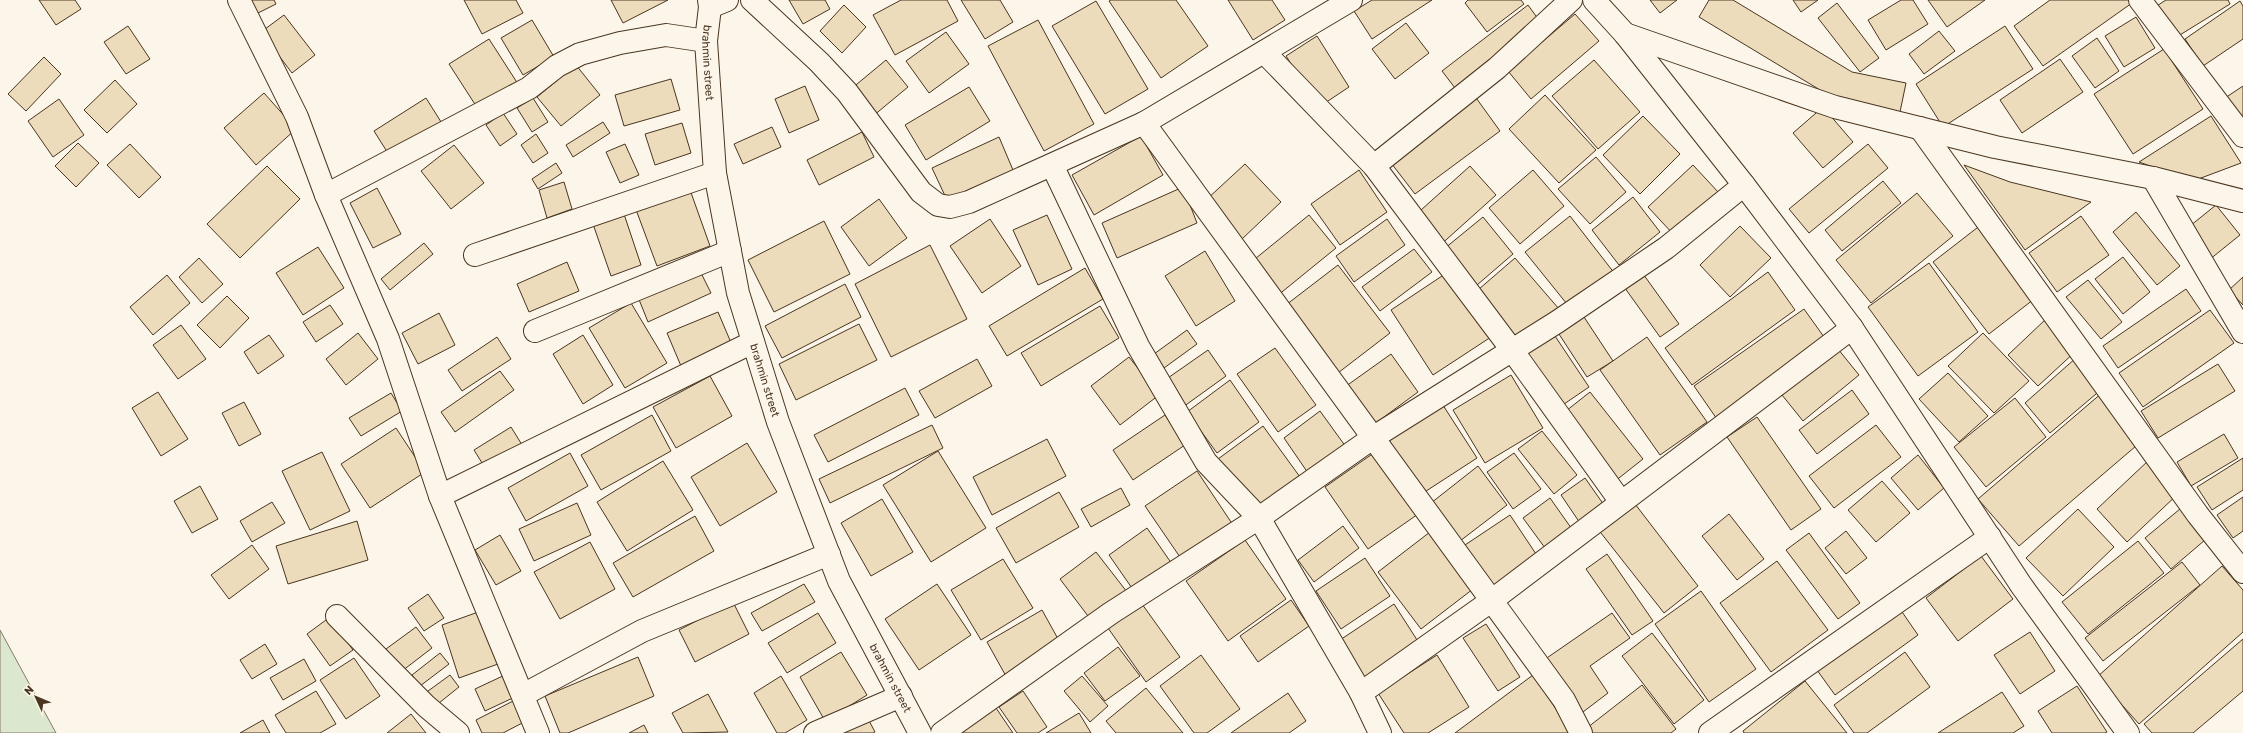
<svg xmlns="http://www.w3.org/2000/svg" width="2243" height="733" font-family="Rubik,sans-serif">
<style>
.green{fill:#dce7d0;stroke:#887966}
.building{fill:#ecdcbc;stroke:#4a3520}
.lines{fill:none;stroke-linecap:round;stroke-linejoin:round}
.minor-casing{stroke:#4a3520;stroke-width:24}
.minor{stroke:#fbf6e9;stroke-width:22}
.labels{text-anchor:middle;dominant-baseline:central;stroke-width:3;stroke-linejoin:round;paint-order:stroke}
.street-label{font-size:11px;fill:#4a3520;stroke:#fbf6e9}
</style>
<rect width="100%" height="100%" fill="#fbf6e9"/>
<path class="green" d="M0,630l56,103h-56z"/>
<g class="building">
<path d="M39,0h36l6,9 -25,16z"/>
<path d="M249,0h25l2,4 -20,10z"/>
<path d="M464,0h52l7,13 -41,21z"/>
<path d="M611,0h57l-45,23z"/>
<path d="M789,0h36l5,9 -27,15z"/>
<path d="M901,0h46l11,21 -63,34 -22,-40z"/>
<path d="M961,0h39l13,22 -28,17z"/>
<path d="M1111,0h65l32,46 -47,32 -52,-77z"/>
<path d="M1228,0h44l13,20 -32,20z"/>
<path d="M1372,0h60l-60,39 -18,-28z"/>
<path d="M1468,0h53l3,4 -37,28 -22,-29z"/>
<path d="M1650,0h27l-17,13z"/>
<path d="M1709,0h24l119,72 54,11 -6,29 -65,-13 -136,-82z"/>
<path d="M1793,0h25l-17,12z"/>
<path d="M1901,0h12l15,24 -42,26 -18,-30z"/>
<path d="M1928,0h57l-38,27z"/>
<path d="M2050,0h80l2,3 -89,63 -29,-40z"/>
<path d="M2166,0h62l2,4 -55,34 -20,-31z"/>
<path d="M1096,1l52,88 -43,25 -53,-88z"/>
<path d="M2240,1l3,5v33l-40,27 -18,-27z"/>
<path d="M1837,3l42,55 -19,14 -42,-54z"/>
<path d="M844,5l22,22 -24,26 -22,-22z"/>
<path d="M1528,5l13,18 -86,65 -13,-17z"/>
<path d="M1575,14l24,27 -68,58 -23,-28z"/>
<path d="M284,15l31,40 -23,18 -31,-41z"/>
<path d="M2136,17l19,31 -31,19 -19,-31z"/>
<path d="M532,20l22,37 -31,18 -22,-37z"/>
<path d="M1038,20l56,104 -50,27 -56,-105z"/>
<path d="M1406,23l23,30 -34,26 -23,-30z"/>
<path d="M128,26l22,33 -24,15 -22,-32z"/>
<path d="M2005,26l28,43 -90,58 -27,-43z"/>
<path d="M1939,31l16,20 -31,23 -15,-20z"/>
<path d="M946,32l23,32 -40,29 -23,-32z"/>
<path d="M1317,36l32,51 -30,20 -33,-51z"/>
<path d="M2097,38l22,33 -24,17 -23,-32z"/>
<path d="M489,39l29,45 -40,25 -29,-45z"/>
<path d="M2164,49l39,60 -70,45 -39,-60z"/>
<path d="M44,57l17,17 -35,37 -18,-17z"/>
<path d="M2060,59l23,33 -61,41 -22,-33z"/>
<path d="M886,60l22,27 -35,29 -22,-27z"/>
<path d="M1594,60l46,52 -42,37 -46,-53z"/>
<path d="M576,65l24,30 -39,31 -24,-29z"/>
<path d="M671,79l9,31 -56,16 -9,-31z"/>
<path d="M115,80l22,24 -30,29 -23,-23z"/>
<path d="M805,86l14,34 -30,13 -14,-34z"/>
<path d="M2243,86v44l-21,-30z"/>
<path d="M969,87l21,34 -64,39 -21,-35z"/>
<path d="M264,93l32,36 -40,36 -32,-37z"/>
<path d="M1474,95l26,36 -85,63 -27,-35z"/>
<path d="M1545,95l51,55 -37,33 -50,-54z"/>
<path d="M426,98l17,27 -52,33 -17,-27z"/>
<path d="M533,98l15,24 -16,10 -15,-24z"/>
<path d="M59,99l25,36 -31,22 -25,-36z"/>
<path d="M1823,107l30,35 -30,26 -30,-35z"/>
<path d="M503,113l14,21 -17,12 -14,-21z"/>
<path d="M1643,116l37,38 -40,40 -37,-39z"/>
<path d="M2211,116l30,47 -48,18 -54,-19z"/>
<path d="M603,122l7,11 -37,24 -7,-12z"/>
<path d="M682,123l9,30 -36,12 -10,-31z"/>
<path d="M772,127l9,20 -38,17 -9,-20z"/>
<path d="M862,132l12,25 -55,28 -12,-25z"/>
<path d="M536,134l12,19 -15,10 -12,-18z"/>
<path d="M1141,136l22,39 -69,40 -22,-40z"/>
<path d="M999,137l14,33 -66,30 -15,-32z"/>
<path d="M78,143l21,20 -23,24 -21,-21z"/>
<path d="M130,144l31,33 -22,21 -32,-33z"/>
<path d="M625,144l14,31 -19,8 -14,-31z"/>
<path d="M1868,144l20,24 -79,65 -20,-24z"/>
<path d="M454,145l30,38 -33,26 -30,-38z"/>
<path d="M1596,157l30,35 -36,32 -32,-35z"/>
<path d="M556,163l6,10 -24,16 -6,-10z"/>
<path d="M1245,164l36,38 -39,37 -36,-39z"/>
<path d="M1693,165l26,28 -45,42 -26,-28z"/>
<path d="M1964,165l46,17 81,20 -66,48z"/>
<path d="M267,166l33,33 -60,59 -33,-34z"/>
<path d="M1470,166l26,29 -59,53 -26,-29z"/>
<path d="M1359,170l28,42 -47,33 -29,-41z"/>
<path d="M1533,170l31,36 -44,38 -31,-36z"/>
<path d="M1883,181l18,22 -59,48 -17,-21z"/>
<path d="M564,182l8,27 -25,9 -8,-28z"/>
<path d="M689,187l21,59 -53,20 -22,-59z"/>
<path d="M1183,187l14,36 -80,35 -15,-35z"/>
<path d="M377,188l24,46 -28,14 -23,-45z"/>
<path d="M1917,193l36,43 -82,67 -35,-43z"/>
<path d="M1633,197l27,35 -41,33 -27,-35z"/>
<path d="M879,199l28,39 -38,28 -28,-39z"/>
<path d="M2216,205l24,30 -31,25 -24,-30z"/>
<path d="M2136,212l44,54 -23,19 -44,-53z"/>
<path d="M624,214l17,51 -30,11 -18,-52z"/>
<path d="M1047,215l25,54 -34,16 -25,-55z"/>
<path d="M1309,215l27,33 -59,48 -27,-33z"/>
<path d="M1570,216l45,58 -44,35 -46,-57z"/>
<path d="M2081,216l28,39 -52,37 -28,-39z"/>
<path d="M1483,217l30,37 -43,37 -31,-38z"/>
<path d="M990,219l31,47 -39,27 -32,-47z"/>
<path d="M1387,219l18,26 -51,37 -18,-26z"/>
<path d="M824,221l26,53 -76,38 -26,-52z"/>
<path d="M1982,224l56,72 -49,38 -56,-72z"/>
<path d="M1740,226l31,32 -41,39 -30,-32z"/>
<path d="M424,243l9,11 -43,36 -9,-11z"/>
<path d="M930,245l37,74 -76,38 -36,-73z"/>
<path d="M318,247l26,41 -41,27 -27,-42z"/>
<path d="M1414,249l18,23 -52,39 -18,-24z"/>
<path d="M1205,251l30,50 -39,25 -31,-50z"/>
<path d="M2123,257l27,35 -27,22 -28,-35z"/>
<path d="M199,258l24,26 -21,19 -23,-26z"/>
<path d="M1515,258l44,51 -45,38 -43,-51z"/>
<path d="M567,262l12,29 -50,21 -12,-28z"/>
<path d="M1929,263l49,69 -60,44 -50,-69z"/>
<path d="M1338,265l52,68 -56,43 -52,-68z"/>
<path d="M1085,268l18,31 -96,57 -18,-30z"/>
<path d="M699,269l12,24 -63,29 -10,-25z"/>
<path d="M1641,271l38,53 -19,13 -38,-53z"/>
<path d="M1448,272l43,65 -58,38 -42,-65z"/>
<path d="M1768,272l27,38 -103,75 -27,-37z"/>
<path d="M167,275l23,28 -37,32 -23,-28z"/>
<path d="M2243,277v28l-14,-15z"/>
<path d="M2088,280l34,42 -21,17 -35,-42z"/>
<path d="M845,284l16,33 -79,41 -17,-32z"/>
<path d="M2186,289l15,22 -83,57 -15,-22z"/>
<path d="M227,296l22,22 -29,30 -23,-23z"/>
<path d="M631,303l36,60 -42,25 -36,-60z"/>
<path d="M330,305l13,19 -27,18 -13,-20z"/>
<path d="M1100,306l19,32 -78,48 -20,-33z"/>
<path d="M1804,309l25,35 -110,78 -25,-36z"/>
<path d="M2210,310l24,33 -91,64 -24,-34z"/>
<path d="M718,312l14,33 -51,21 -14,-33z"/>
<path d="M439,313l16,32 -37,19 -16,-31z"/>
<path d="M1582,314l31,47 -26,16 -30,-46z"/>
<path d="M2046,319l30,32 -38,35 -30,-31z"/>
<path d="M859,324l18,36 -81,40 -17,-36z"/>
<path d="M181,325l25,34 -28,20 -25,-34z"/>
<path d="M1187,330l10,14 -33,24 -10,-14z"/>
<path d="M358,333l20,26 -32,26 -20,-26z"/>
<path d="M1553,333l36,54 -41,28 -37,-55z"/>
<path d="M1983,333l46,48 -35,32 -46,-47z"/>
<path d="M269,335l15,21 -26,18 -14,-22z"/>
<path d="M583,335l30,50 -30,19 -30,-50z"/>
<path d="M497,337l14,22 -49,32 -14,-21z"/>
<path d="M1647,337l60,85 -47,33 -60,-85z"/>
<path d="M1275,348l41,57 -38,27 -41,-58z"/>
<path d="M1838,349l21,26 -56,46 -21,-26z"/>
<path d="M1208,350l18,26 -43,31 -18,-27z"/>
<path d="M1391,354l27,38 -49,36 -27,-39z"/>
<path d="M1129,357l30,38 -39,30 -29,-39z"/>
<path d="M2077,357l26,31 -53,45 -25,-30z"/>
<path d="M977,359l15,27 -57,32 -16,-27z"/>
<path d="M2218,364l17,27 -77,47 -17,-27z"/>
<path d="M500,371l14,19 -59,42 -14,-20z"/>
<path d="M1948,373l40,43 -29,26 -40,-43z"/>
<path d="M1511,375l32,53 -58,35 -32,-53z"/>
<path d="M710,376l22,40 -56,32 -23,-41z"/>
<path d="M1230,380l29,42 -42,31 -30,-41z"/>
<path d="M905,388l14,27 -91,47 -14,-27z"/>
<path d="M1852,390l17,24 -52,40 -18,-24z"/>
<path d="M158,392l30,47 -27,17 -29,-48z"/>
<path d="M1590,392l53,67 -38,30 -53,-67z"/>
<path d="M2103,392l40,48 -124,106 -41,-47z"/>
<path d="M391,393l11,18 -41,25 -12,-18z"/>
<path d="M2015,398l31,39 -60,50 -32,-40z"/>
<path d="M1439,399l38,59 -57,37 -38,-59z"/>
<path d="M244,402l17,32 -22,12 -17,-33z"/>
<path d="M1320,411l26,36 -38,26 -24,-35z"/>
<path d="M652,415l19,36 -70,39 -20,-35z"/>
<path d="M1165,415l20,30 -52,35 -20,-30z"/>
<path d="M1757,417l64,92 -30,21 -64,-93z"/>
<path d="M932,425l11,23 -113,55 -11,-24z"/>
<path d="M1876,425l25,32 -67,51 -25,-32z"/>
<path d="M1263,426l37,51 -45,33 -37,-51z"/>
<path d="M511,427l13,21 -37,23 -13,-21z"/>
<path d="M396,428l29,44 -55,36 -29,-44z"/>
<path d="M1542,431l35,44 -23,19 -36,-45z"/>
<path d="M2224,434l14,24 -47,28 -14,-24z"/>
<path d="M1047,439l19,37 -74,39 -19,-38z"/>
<path d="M747,443l30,49 -57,34 -29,-49z"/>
<path d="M1378,450l43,62 -53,37 -43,-62z"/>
<path d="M938,451l48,77 -55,34 -48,-77z"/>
<path d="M322,452l28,59 -40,19 -28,-59z"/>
<path d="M570,453l18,33 -62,35 -18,-33z"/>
<path d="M1514,453l27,36 -28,20 -26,-37z"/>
<path d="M1918,455l26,33 -26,22 -27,-32z"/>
<path d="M2243,458v32l-31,20 -15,-23z"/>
<path d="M2149,460l30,33 -52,49 -30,-33z"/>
<path d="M663,461l30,49 -66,41 -30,-49z"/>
<path d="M1478,466l29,39 -47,36 -29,-38z"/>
<path d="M1197,471l36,54 -51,35 -37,-54z"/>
<path d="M1585,478l19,27 -24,18 -19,-28z"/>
<path d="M1882,481l28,32 -34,29 -28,-32z"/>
<path d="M200,486l18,33 -26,14 -18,-32z"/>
<path d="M1121,488l9,17 -39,22 -10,-18z"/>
<path d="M1059,492l20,35 -63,36 -20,-35z"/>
<path d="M2243,497v34l-10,7 -16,-23z"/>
<path d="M1550,498l24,34 -26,20 -25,-34z"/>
<path d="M882,499l31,53 -42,24 -30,-53z"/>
<path d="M1632,500l66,86 -34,27 -67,-85z"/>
<path d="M272,502l13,21 -33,19 -12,-21z"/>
<path d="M577,503l14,32 -57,26 -15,-32z"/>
<path d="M2186,504l26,30 -41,35 -26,-31z"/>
<path d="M2078,509l36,38 -51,49 -37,-38z"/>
<path d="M1729,514l35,45 -27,21 -35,-44z"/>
<path d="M1510,515l28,42 -47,32 -29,-42z"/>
<path d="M695,516l19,35 -81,46 -20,-34z"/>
<path d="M357,521l11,39 -80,24 -12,-38z"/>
<path d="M1343,526l16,22 -45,34 -16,-22z"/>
<path d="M1147,528l25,36 -38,27 -25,-36z"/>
<path d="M1846,531l21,27 -21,16 -21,-26z"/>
<path d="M1430,532l43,57 -52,40 -43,-57z"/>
<path d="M1809,533l51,70 -22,16 -52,-69z"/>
<path d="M500,535l21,36 -25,14 -21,-35z"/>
<path d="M1245,540l41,59 -58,42 -42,-60z"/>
<path d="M2138,541l26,32 -76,61 -26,-32z"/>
<path d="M590,542l25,47 -55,30 -26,-47z"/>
<path d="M252,545l17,24 -40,30 -18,-24z"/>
<path d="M1096,552l31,40 -36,28 -31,-41z"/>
<path d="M1607,554l46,67 -21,14 -46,-66z"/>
<path d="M1981,556l32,43 -55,42 -32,-43z"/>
<path d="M1365,558l25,38 -49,33 -25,-38z"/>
<path d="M1003,559l30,49 -52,32 -30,-50z"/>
<path d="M1777,561l51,69 -57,42 -51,-69z"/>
<path d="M2182,562l18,23 -97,76 -18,-23z"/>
<path d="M2222,566l21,24v42l-104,92 -42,-47z"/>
<path d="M804,584l11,18 -53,29 -11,-18z"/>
<path d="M937,584l34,51 -52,35 -34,-51z"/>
<path d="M1701,591l55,78 -47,33 -54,-78z"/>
<path d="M428,594l16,24 -20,13 -16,-23z"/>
<path d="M1291,600l18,26 -51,36 -18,-26z"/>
<path d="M733,602l16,32 -54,28 -16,-32z"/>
<path d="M1142,604l38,53 -34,25 -38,-54z"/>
<path d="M1394,604l25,39 -54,35 -25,-38z"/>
<path d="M1900,609l18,26 -83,60 -18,-25z"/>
<path d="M1042,610l20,36 -55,32 -20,-36z"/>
<path d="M481,611l17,53 -39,14 -17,-53z"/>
<path d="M818,613l18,30 -49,30 -19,-30z"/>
<path d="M1612,613l18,25 -40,28 18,27 -29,22 -38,-53z"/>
<path d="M330,617l23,33 -23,16 -23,-32z"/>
<path d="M1486,624l34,53 -22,14 -35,-53z"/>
<path d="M416,627l16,21 -30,23 -16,-22z"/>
<path d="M2030,632l25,39 -35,23 -26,-39z"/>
<path d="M1652,633l52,67 -30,24 -52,-68z"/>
<path d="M2243,639v52l-50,42h-41l-8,-9z"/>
<path d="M265,644l12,20 -25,15 -12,-19z"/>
<path d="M1118,647l22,29 -35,25 -21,-28z"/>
<path d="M841,652l26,43 -42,26 -25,-44z"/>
<path d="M1905,652l25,35 -63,46h-13l-20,-28z"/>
<path d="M440,653l9,11 -29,22 -8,-11z"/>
<path d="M1201,655l39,54 -33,24h-13l-34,-47z"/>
<path d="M1437,655l32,52 -41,26h-24l-26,-40z"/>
<path d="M638,657l16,39 -86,37h-8l-15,-37z"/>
<path d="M354,658l26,38 -34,23 -26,-39z"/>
<path d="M304,659l12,22 -33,19 -13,-22z"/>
<path d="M507,674l10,22 -32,15 -10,-22z"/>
<path d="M450,675l9,12 -25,20 -10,-13z"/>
<path d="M1533,675l39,58h-117z"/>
<path d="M781,676l26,44 -22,13h-8l-23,-40z"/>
<path d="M1082,676l26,30 -18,16 -26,-31z"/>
<path d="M1805,681l42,52h-103l-1,-2z"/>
<path d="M1642,685l34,44 -5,4h-87l-1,-2z"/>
<path d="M2077,686l30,46 -2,1h-53l-14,-22z"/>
<path d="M1146,688l37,45h-67l-10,-12z"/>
<path d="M316,691l20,33 -16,9h-34l-11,-18z"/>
<path d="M1023,691l24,36 -9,6h-21l-18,-26z"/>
<path d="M2002,692l22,34 -11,7h-75z"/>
<path d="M1288,693l18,28 -17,12h-58z"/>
<path d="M708,694l20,38 -45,1 -11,-20z"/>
<path d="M517,699l11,21 -25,13h-21l-6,-13z"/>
<path d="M994,705l19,28h-60z"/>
<path d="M865,713l10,19 -2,1h-46z"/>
<path d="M1079,713l12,20h-45z"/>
<path d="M411,714l15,19h-39z"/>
<path d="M263,720l7,13h-30z"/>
<path d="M644,725l4,8h-19z"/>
</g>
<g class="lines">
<defs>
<g id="minor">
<path d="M239,0l58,117 29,78 62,144 52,157 98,237"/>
<path id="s1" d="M709,0l1,7 -4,34 9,132 23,120 40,129 61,159 81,152"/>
<path d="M752,0l67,62 28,30 74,100 17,13 12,2 19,-5 175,-79 207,-123"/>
<path d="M1594,0l31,34 119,151 108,143 169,257 107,148"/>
<path d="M2140,0l103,136"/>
<path d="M710,7l17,-7"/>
<path d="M1625,34l210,73 160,40 158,31 90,23"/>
<path d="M1264,52l110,114 138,184 109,152"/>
<path d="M1144,123l420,577 17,33"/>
<path d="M1920,128l278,387 45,57"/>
<path d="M1052,165l86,181 68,116 53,56 102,175 19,40"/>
<path d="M1374,166l123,-98 74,-68"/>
<path d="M2153,178l90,154"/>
<path d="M326,195l203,-107 28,-22 23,-12 40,-11 46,-8 40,6"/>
<path d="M475,255l240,-82"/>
<path d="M535,331l195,-80"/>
<path d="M440,496l313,-154"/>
<path d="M337,616l89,90 32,27"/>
<path d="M1361,693l130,-92 361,-273"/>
<path d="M523,695l119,-64 187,-77"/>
<path d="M815,733l86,-37"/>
<path d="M942,733l169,-120 148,-95 115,-81 183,-115 109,-74 78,-63"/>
<path d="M1710,733l280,-196"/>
</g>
</defs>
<use href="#minor" class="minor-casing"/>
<use href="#minor" class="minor"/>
</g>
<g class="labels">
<g class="street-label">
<text stroke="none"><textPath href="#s1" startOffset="63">brahmin street</textPath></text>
<text stroke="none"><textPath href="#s1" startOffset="387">brahmin street</textPath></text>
<text stroke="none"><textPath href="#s1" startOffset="711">brahmin street</textPath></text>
</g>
</g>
<g transform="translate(36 697) rotate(314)" stroke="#fbf6e9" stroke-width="3" paint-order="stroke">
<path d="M0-3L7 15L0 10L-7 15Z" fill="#4a3520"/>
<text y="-6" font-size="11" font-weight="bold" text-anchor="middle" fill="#4a3520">N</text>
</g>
</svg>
